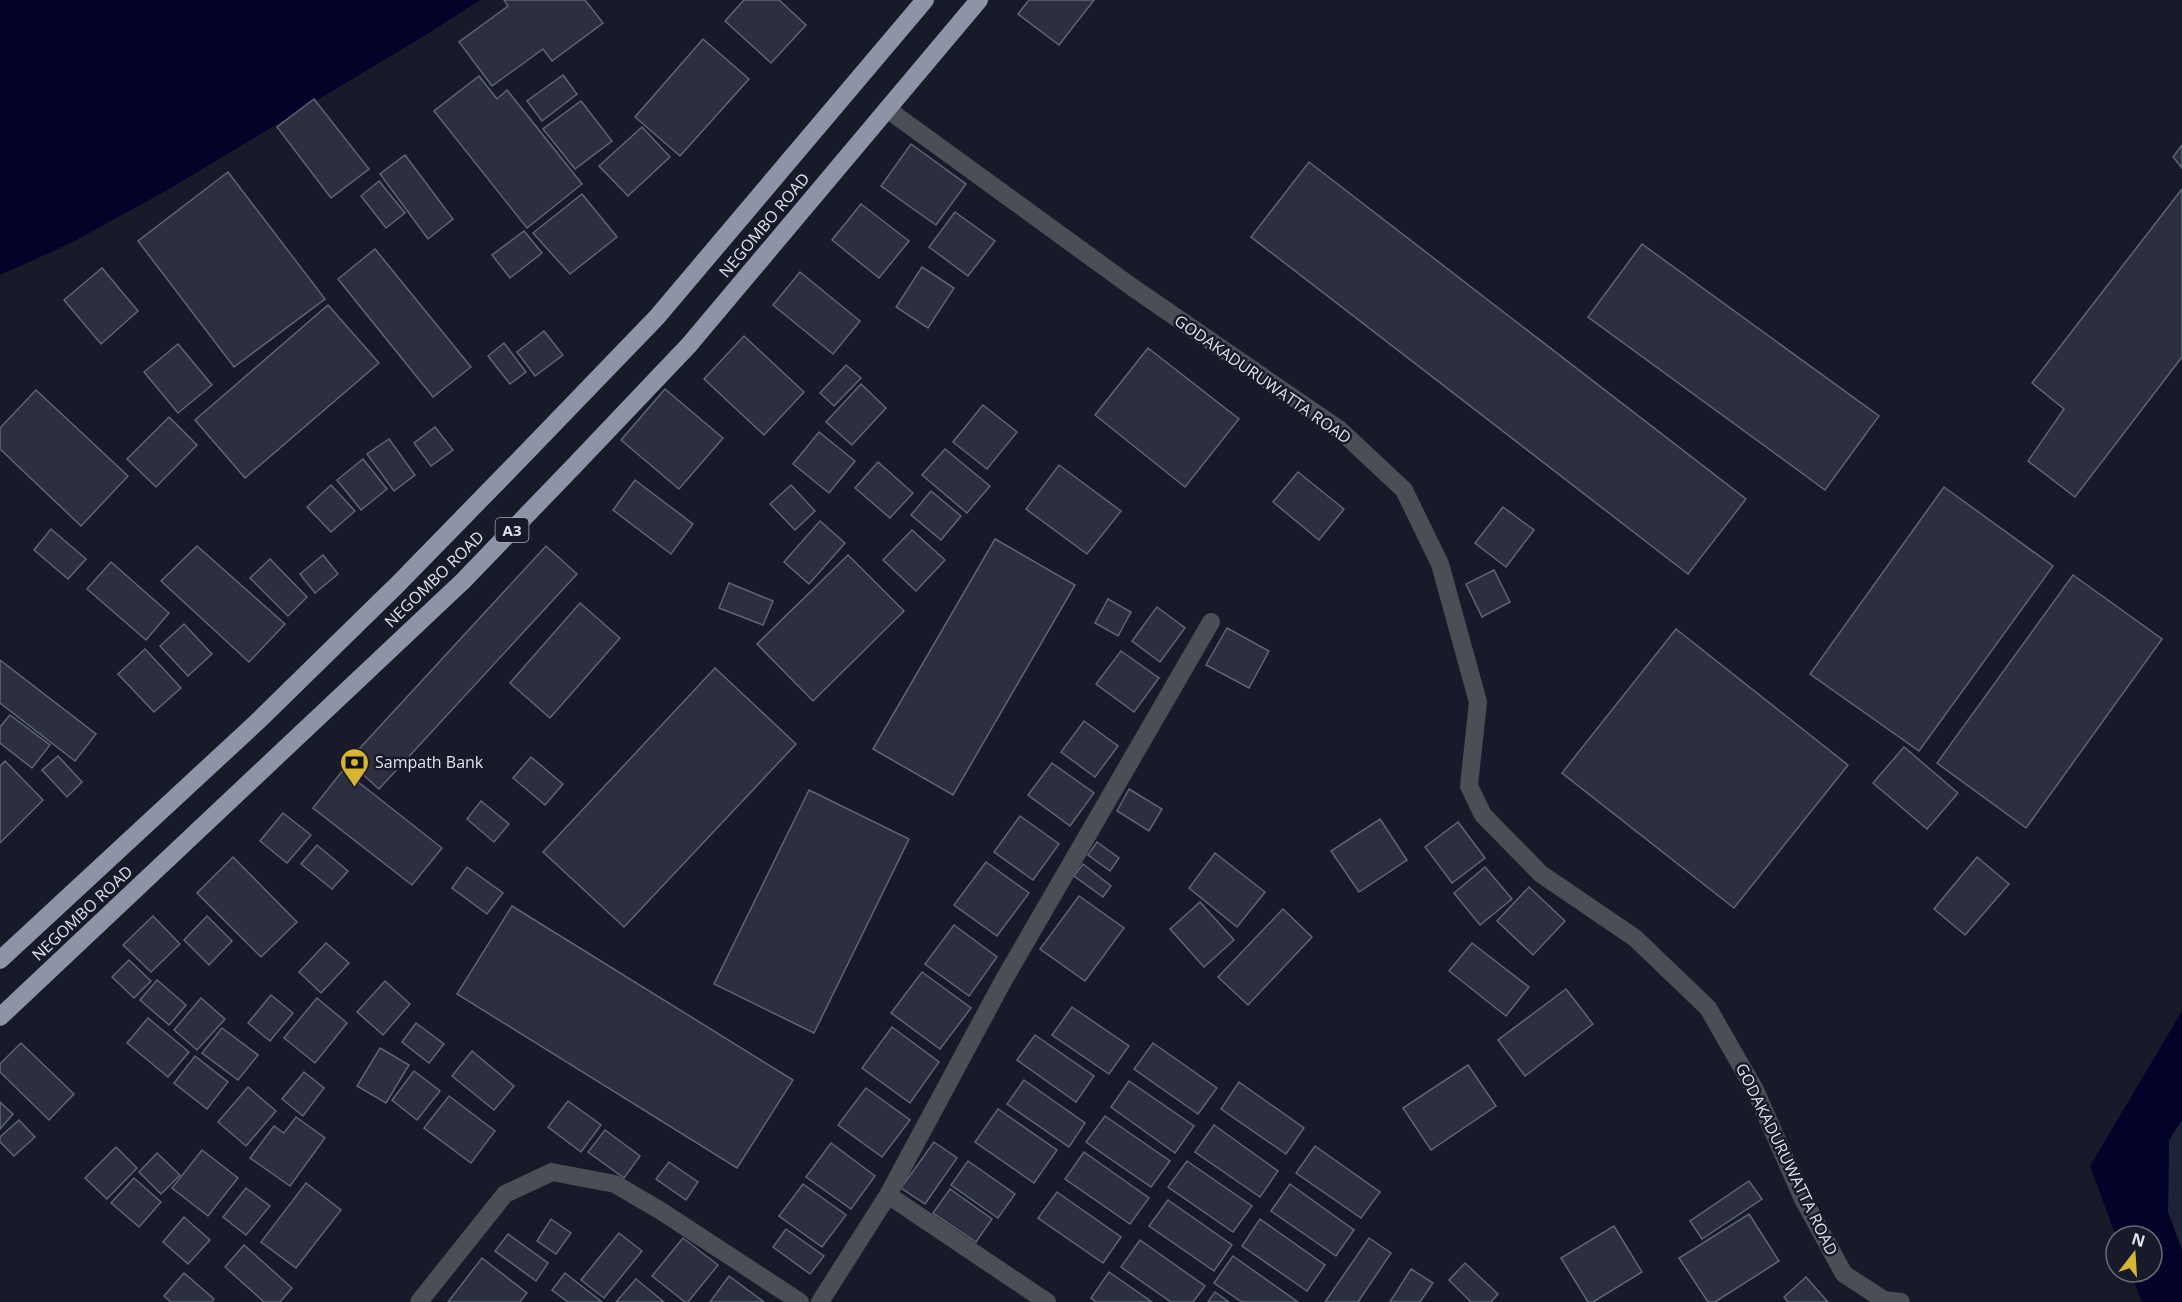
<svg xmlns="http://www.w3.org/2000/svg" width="2182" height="1302" font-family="'Open Sans',sans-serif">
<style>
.built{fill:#1d2236}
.water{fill:#030229}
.building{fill:#2b2f3f;stroke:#5f6576;stroke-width:1.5}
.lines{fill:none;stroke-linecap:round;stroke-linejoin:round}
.street{stroke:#4b4e55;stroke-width:18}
.highway{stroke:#8e94a7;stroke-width:18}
.labels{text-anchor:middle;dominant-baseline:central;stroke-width:5;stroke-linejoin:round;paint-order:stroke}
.shield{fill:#171b29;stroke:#a4a7b2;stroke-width:1.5}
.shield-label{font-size:15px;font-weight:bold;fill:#e0e3ed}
.street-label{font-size:16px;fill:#e0e3ed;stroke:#171b29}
.poi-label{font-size:16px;fill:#e0e3ed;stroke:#171b29;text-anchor:start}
</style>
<rect width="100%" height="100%" fill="#171b29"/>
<path class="built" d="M2182,1120v130l-14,-38 1,-72z"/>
<g class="water">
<path d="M0,0h480l-51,33 -260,156 -98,54 -71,32z"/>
<path d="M2182,1011v109l-13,20 -1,72 14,38v52h-40l-12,-30h22v-36h-36l-26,-70z"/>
</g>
<g class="building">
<path d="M504,0h81l18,23 -51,38 -9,-12 -51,37 -33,-44 49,-36z"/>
<path d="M744,0h35l27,25 -35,38 -46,-42z"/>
<path d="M1029,0h65l-35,45 -41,-31z"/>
<path d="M703,39l46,40 -69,77 -45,-39z"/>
<path d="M563,75l14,19 -35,27 -15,-20z"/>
<path d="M479,76l18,23 10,-9 75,94 -55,44 -93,-117z"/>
<path d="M314,99l55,70 -38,29 -54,-71z"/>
<path d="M581,101l31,40 -37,28 -32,-40z"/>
<path d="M642,127l28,30 -42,39 -29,-30z"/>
<path d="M911,144l55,40 -30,41 -55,-39z"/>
<path d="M2182,145v23l-9,-11z"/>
<path d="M405,155l48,64 -25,20 -48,-65z"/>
<path d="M1309,162l437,337 -58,75 -437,-337z"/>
<path d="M228,172l97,127 -91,68 -96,-126z"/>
<path d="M379,181l26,32 -19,15 -25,-32z"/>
<path d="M2182,189v168l-107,140 -47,-36 36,-52 -32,-26z"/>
<path d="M582,194l35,43 -47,37 -37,-41z"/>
<path d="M861,204l48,37 -30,37 -47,-38z"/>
<path d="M955,212l40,29 -27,35 -39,-29z"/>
<path d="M524,231l18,22 -32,25 -18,-23z"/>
<path d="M1642,244l237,172 -54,74 -237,-173z"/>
<path d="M375,249l96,118 -38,30 -95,-118z"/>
<path d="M922,267l32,21 -26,40 -32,-21z"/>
<path d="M102,268l36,43 -37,33 -37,-44z"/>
<path d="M800,272l60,49 -27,33 -60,-49z"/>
<path d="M328,305l51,58 -134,115 -50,-58z"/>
<path d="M544,331l19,24 -28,21 -18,-24z"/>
<path d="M744,336l60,56 -40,43 -60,-56z"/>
<path d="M504,343l22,29 -16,12 -22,-28z"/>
<path d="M178,344l34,41 -34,28 -34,-41z"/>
<path d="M1148,348l91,71 -54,68 -90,-72z"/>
<path d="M846,365l15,13 -27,28 -14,-13z"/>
<path d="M861,384l25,24 -34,37 -26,-23z"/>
<path d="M665,389l58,49 -44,51 -58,-49z"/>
<path d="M36,390l92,86 -47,50 -81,-77v-21z"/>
<path d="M983,405l34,27 -30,37 -34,-27z"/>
<path d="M169,417l28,28 -41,42 -29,-28z"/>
<path d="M435,427l18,23 -22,16 -17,-23z"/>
<path d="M819,432l36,29 -26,32 -36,-29z"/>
<path d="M389,439l26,36 -21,16 -27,-37z"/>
<path d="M945,449l45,37 -23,27 -45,-38z"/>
<path d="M363,459l24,30 -26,21 -24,-30z"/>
<path d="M878,462l35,31 -23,25 -35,-30z"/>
<path d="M1059,465l62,46 -34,43 -61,-45z"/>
<path d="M1298,472l46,37 -25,31 -46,-38z"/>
<path d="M635,480l58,44 -22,30 -58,-44z"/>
<path d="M331,485l24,26 -24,21 -24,-25z"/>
<path d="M791,485l24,26 -20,19 -25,-26z"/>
<path d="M1944,487l109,79 -134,185 -109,-77z"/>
<path d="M931,491l30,25 -20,24 -30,-25z"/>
<path d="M1503,507l31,23 -28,37 -31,-24z"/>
<path d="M820,521l25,22 -36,41 -25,-22z"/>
<path d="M51,529l35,30 -18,20 -34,-29z"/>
<path d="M912,530l33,30 -29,31 -33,-31z"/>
<path d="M995,539l80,46 -122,210 -80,-46z"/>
<path d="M197,546l88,78 -36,38 -88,-81z"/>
<path d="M546,546l31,28 -198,215 -31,-28z"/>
<path d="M323,555l15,19 -23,19 -15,-19z"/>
<path d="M848,555l56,56 -91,90 -56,-57z"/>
<path d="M270,559l37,38 -19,19 -38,-38z"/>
<path d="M111,562l58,51 -23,27 -59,-51z"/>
<path d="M1494,570l16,32 -28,15 -16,-33z"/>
<path d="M2073,575l89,64 -136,189 -89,-65z"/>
<path d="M729,583l44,18 -10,24 -44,-17z"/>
<path d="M1108,599l23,13 -13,24 -23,-13z"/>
<path d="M580,603l40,35 -70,80 -40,-35z"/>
<path d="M1157,607l28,21 -25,34 -28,-21z"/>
<path d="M184,624l28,30 -24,22 -28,-30z"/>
<path d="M1227,628l42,23 -20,37 -43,-23z"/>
<path d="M1676,629l172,136 -114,143 -172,-135z"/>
<path d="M145,649l36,39 -27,24 -36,-38z"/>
<path d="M1121,651l38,27 -25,34 -38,-28z"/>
<path d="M0,660l96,74 -21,27 -75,-58z"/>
<path d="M715,668l81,76 -172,183 -81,-75z"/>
<path d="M10,715l40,30 -18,23 -32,-25v-16z"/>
<path d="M1084,721l34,25 -23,31 -34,-25z"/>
<path d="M1904,747l54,46 -31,36 -54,-46z"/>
<path d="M58,756l24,26 -15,15 -25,-27z"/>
<path d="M531,757l32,27 -18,21 -32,-27z"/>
<path d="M5,761l38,39 -43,43v-77z"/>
<path d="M1052,763l42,30 -24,33 -42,-31z"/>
<path d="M343,770l99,78 -30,37 -99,-77z"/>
<path d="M1129,789l33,20 -13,22 -32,-20z"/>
<path d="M809,790l100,49 -95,194 -100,-49z"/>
<path d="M481,801l28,23 -15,18 -27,-23z"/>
<path d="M283,813l28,22 -24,28 -27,-22z"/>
<path d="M1020,816l39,28 -26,36 -39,-28z"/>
<path d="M1380,819l27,41 -48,32 -28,-41z"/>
<path d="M1458,822l27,36 -33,25 -27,-36z"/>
<path d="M1097,842l22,16 -9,13 -22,-16z"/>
<path d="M317,845l31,26 -16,18 -31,-25z"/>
<path d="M1215,853l50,39 -28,35 -48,-39z"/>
<path d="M233,857l64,65 -36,35 -64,-64z"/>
<path d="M1977,857l32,27 -44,51 -31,-26z"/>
<path d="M986,862l43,31 -32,43 -43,-31z"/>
<path d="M1083,864l28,22 -8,11 -29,-21z"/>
<path d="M467,867l36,26 -16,21 -35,-26z"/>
<path d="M1485,867l27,32 -32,26 -26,-32z"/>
<path d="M1529,887l36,34 -32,34 -36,-34z"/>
<path d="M1079,896l45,32 -39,53 -45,-32z"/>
<path d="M1200,902l34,38 -30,27 -34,-38z"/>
<path d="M512,906l281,174 -56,88 -280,-174z"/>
<path d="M1283,909l29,28 -64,68 -30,-28z"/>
<path d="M153,916l27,28 -29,28 -28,-27z"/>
<path d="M207,916l25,25 -23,24 -25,-25z"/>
<path d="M954,925l43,32 -28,39 -44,-32z"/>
<path d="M326,943l23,20 -28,30 -22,-21z"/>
<path d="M1472,943l57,44 -23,29 -57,-45z"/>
<path d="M129,960l22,21 -17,17 -22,-21z"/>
<path d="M922,972l49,36 -31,41 -49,-36z"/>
<path d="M157,980l29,25 -17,20 -29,-25z"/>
<path d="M385,981l25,23 -27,31 -26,-23z"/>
<path d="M1566,989l27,35 -68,52 -27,-36z"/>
<path d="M271,995l22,18 -23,28 -22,-18z"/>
<path d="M201,998l24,21 -28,31 -23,-20z"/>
<path d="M317,998l30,25 -32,40 -31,-25z"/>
<path d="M1072,1007l57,39 -20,28 -57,-39z"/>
<path d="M148,1018l41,34 -21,25 -41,-34z"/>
<path d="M416,1023l28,21 -15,19 -27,-21z"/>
<path d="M892,1027l47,35 -29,41 -48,-35z"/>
<path d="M222,1028l36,27 -20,25 -36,-27z"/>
<path d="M1035,1035l59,41 -18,26 -59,-42z"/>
<path d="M21,1043l53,51 -25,26 -49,-48v-8z"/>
<path d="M1153,1043l64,45 -19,26 -64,-45z"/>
<path d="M380,1048l29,17 -23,38 -29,-17z"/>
<path d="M472,1051l42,35 -20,24 -42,-34z"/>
<path d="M195,1056l33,26 -21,27 -33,-26z"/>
<path d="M1468,1065l28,41 -65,44 -28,-42z"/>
<path d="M414,1071l26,20 -23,29 -25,-20z"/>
<path d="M304,1072l20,16 -21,28 -21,-17z"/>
<path d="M1024,1080l61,43 -16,24 -62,-43z"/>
<path d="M1129,1081l65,45 -19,27 -64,-46z"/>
<path d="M1239,1082l65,46 -18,26 -65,-45z"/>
<path d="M248,1087l28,24 -30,35 -28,-24z"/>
<path d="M866,1088l44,32 -28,37 -44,-32z"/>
<path d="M449,1096l46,35 -24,32 -47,-35z"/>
<path d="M568,1101l33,24 -20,27 -33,-25z"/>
<path d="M0,1102l13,12 -13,15z"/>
<path d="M998,1109l59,41 -23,33 -59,-41z"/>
<path d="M1105,1116l65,45 -19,26 -65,-45z"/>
<path d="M296,1117l29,21 -35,48 -40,-28 24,-32 10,7z"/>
<path d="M19,1120l16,17 -21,19 -14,-14v-5z"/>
<path d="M1214,1125l64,46 -18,26 -65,-45z"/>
<path d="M605,1130l35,26 -16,22 -36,-26z"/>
<path d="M934,1142l23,16 -32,46 -24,-16z"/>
<path d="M831,1143l44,33 -24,33 -45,-32z"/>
<path d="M1315,1146l65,46 -19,26 -65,-45z"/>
<path d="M116,1147l21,21 -30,31 -22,-21z"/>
<path d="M202,1150l36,28 -30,38 -36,-28z"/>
<path d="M1084,1152l65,46 -19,26 -65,-45z"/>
<path d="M157,1153l23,22 -19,19 -22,-22z"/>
<path d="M968,1161l47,33 -17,24 -47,-33z"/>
<path d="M1187,1161l65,45 -19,26 -65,-45z"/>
<path d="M669,1162l29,20 -12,18 -30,-21z"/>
<path d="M134,1178l27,24 -22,25 -28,-24z"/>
<path d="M1749,1181l13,18 -60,40 -12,-18z"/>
<path d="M306,1183l35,27 -45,58 -35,-26z"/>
<path d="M803,1184l43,31 -24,32 -43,-31z"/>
<path d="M1290,1184l64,46 -18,26 -65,-45z"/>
<path d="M246,1188l24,18 -24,29 -23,-18z"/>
<path d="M950,1189l42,30 -16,23 -43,-29z"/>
<path d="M1057,1192l64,45 -18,26 -65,-45z"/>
<path d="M1168,1200l64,45 -18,26 -65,-45z"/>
<path d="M1749,1214l30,47 -64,41h-7l-29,-44z"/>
<path d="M184,1217l26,23 -22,24 -25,-22z"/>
<path d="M551,1219l20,14 -15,21 -19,-13z"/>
<path d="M1260,1219l65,46 -18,26 -65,-45z"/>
<path d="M1614,1226l28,46 -49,30h-5l-27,-44z"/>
<path d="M786,1229l38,27 -14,18 -37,-27z"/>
<path d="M619,1233l23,18 -38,47 -23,-18z"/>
<path d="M508,1234l40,29 -12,18 -41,-30z"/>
<path d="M683,1238l35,27 -30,37h-3l-33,-26z"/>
<path d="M1369,1238l22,15 -33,49h-33z"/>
<path d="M1140,1240l65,46 -12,16h-22l-50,-35z"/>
<path d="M244,1245l48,43 -12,14h-16l-39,-35z"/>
<path d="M1233,1256l65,46h-56l-28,-19z"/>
<path d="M482,1258l45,35 -7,9h-72z"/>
<path d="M1465,1263l33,31 -7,8h-20l-22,-22z"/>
<path d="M1411,1269l22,14 -13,19h-30z"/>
<path d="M1109,1272l43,30h-56l-5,-4z"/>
<path d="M184,1273l30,26 -2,3h-41l-7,-6z"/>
<path d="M565,1273l37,29h-34l-16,-12z"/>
<path d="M729,1276l35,26h-54z"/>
<path d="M1806,1277l22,25h-40l-4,-5z"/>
<path d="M636,1279l28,23h-48z"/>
<path d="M1215,1292l14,10h-21z"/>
</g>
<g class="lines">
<g class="street">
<path d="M887,109l245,178 208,143 64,60 36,74 38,138 -9,84 14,29 58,59 94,64 73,70 47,82 48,109 41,75 40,26 17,2"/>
<path d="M888,1195l159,107"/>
<path d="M419,1302l86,-108 47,-22 63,12 46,27 139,91"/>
<path d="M820,1302l68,-107 114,-212 209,-361"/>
</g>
<g class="highway">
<path d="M0,960l257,-238 141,-138 122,-125 137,-142 268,-317"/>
<path d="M0,1017l463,-436 110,-114 116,-122 290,-345"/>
</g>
</g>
<defs>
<symbol id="bank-pin" viewBox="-11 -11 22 30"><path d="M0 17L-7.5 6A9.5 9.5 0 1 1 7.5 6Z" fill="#d8b434" stroke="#171b29"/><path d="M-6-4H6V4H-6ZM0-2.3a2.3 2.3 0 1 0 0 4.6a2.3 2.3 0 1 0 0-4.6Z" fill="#111"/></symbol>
</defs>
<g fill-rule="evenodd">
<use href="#bank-pin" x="338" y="746" width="33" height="45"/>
</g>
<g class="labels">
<rect class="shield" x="495.5" y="518" width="33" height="24" rx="4.5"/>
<g class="shield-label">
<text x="512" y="530">A3</text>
</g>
<g class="street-label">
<text transform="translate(764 225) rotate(-50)">NEGOMBO ROAD</text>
<text transform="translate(1263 379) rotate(35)">GODAKADURUWATTA ROAD</text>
<text transform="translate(434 579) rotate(-44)">NEGOMBO ROAD</text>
<text transform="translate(82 913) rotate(-43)">NEGOMBO ROAD</text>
<text transform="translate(1787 1159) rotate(64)">GODAKADURUWATTA ROAD</text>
</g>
<g class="poi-label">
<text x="375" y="762">Sampath Bank</text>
</g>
</g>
<g transform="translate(2134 1254) rotate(17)"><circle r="28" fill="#171b29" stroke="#676b77" stroke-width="1.5"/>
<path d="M0-4.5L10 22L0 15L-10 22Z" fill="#d8b434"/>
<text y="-9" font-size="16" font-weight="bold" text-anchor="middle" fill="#e0e3ed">N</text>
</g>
</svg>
